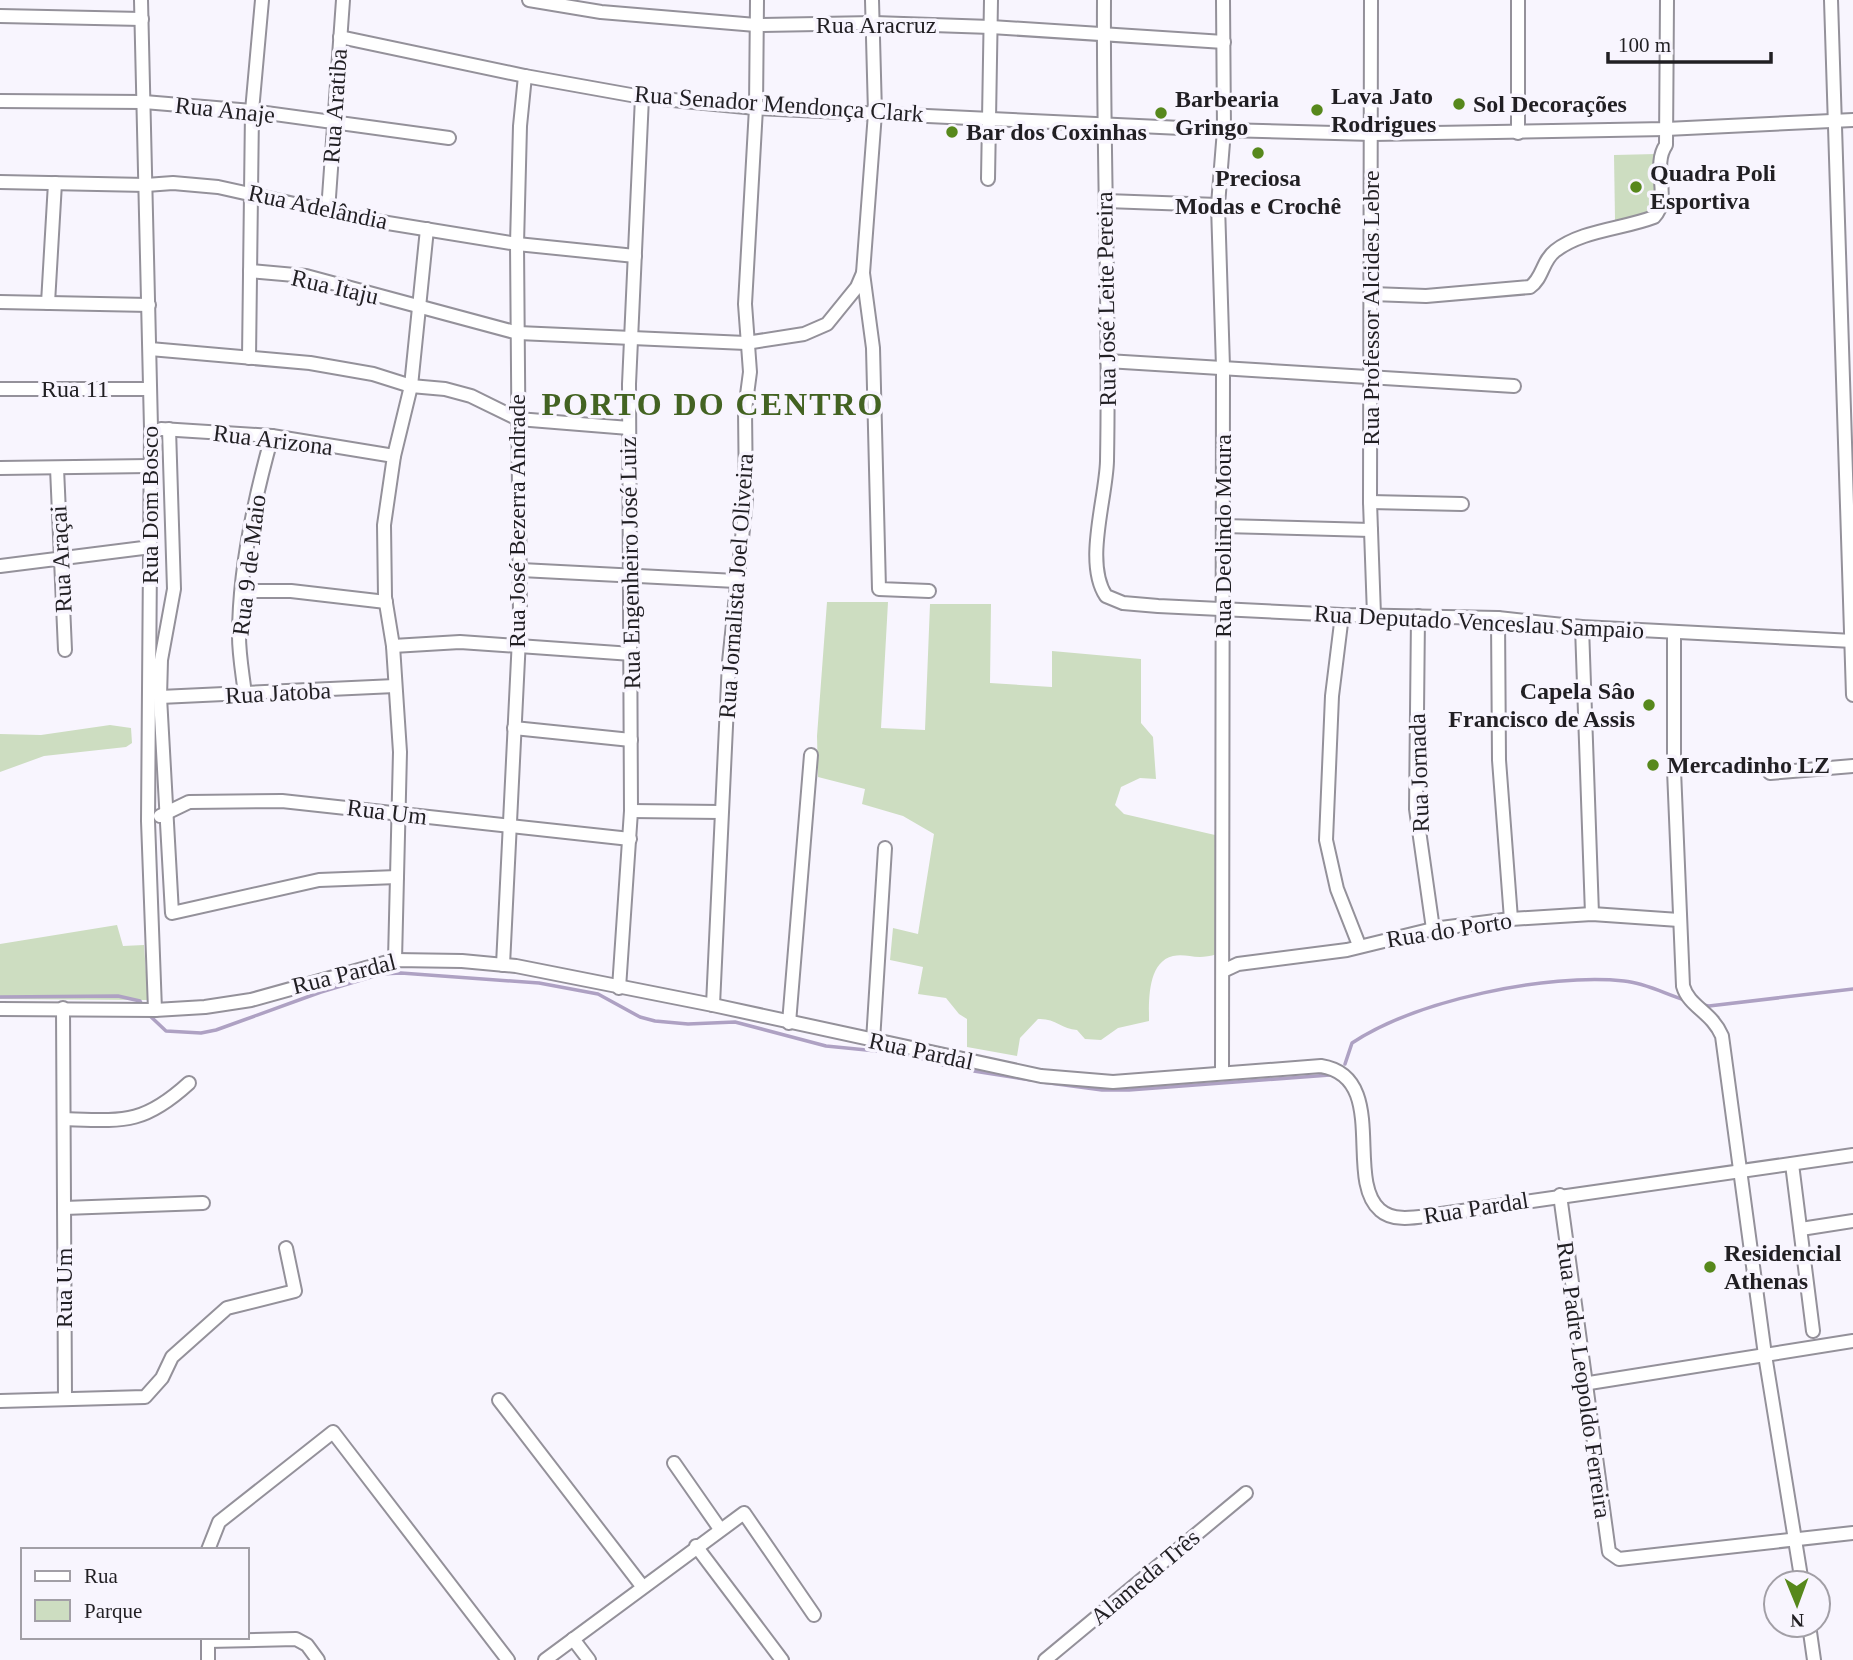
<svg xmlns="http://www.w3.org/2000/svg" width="1853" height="1660" font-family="Georgia,serif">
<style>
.green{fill:#cdddc1}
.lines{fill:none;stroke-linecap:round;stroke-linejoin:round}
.stream{stroke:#aea1c3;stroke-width:3.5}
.street-casing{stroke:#94919a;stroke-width:16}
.street{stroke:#fff;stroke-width:12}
.poi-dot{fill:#57881c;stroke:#f8f5fe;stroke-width:2.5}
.labels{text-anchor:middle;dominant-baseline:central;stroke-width:7;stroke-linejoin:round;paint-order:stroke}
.street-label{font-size:24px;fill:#211f23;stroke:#f8f5fe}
.poi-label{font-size:24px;font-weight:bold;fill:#211f23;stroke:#f8f5fe;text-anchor:start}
.district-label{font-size:32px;font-weight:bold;letter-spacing:2px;fill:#436322;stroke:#f8f5fe}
</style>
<rect width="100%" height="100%" fill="#f8f5fe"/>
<g class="green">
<path d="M1656,154l1,65 -42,1 -1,-65z"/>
<path d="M827,602h61l-7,126 44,2 5,-126h61l-1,79 62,4v-36l89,8v64l12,14 3,42 -16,-1 -19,9 -6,18 9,9 91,21 2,119c-21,7 -29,-1 -44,2 -26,6 -24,46 -24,65l-31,7 -17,12 -16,-1 -8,-9c-15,-1 -22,-12 -39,-11l-18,19 -3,18 -50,-9v-28l-8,-5 -13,-16 -28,-4 5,-27 -33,-7 3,-32 25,6 16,-100 -31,-18 -41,-12 3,-15 -47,-12 -1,-41z"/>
<path d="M110,725l21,3 1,15 -6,4 -82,9 -44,16v-38l41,1z"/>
<path d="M117,925l6,21 21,-1 4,55 -148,-1v-55z"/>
</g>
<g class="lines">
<g class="stream">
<path d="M0,997l118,-1 22,5 4,7"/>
<path d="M1703,1005l6,1 144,-17"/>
<path d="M148,1014l18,17 35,2 15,-3 105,-38 60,-18 20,-1 138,10 59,11 42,23 15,4 33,3 47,-2 91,24 81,8 36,11"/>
<path d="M1345,1064l7,-21c65,-43 195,-70 272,-62 22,2 41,13 61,19"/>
<path d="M961,1069l70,11"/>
<path d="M1042,1082l60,8h27l201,-15"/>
</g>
<defs>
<g id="street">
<path d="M141,0l10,428 -3,393 7,189"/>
<path d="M529,0l72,12 155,13 118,-2 117,4 233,15"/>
<path d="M872,0l3,113 -12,160 10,75 6,241 50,2"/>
<path d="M1104,0c-1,154 6,307 3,461 -1,38 -23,102 -1,135l17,7 35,3 184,9 156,3 84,9 271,14"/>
<path d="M1371,0l-1,502 4,113"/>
<path d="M1831,0l22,695"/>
<path d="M0,16l142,3"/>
<path d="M340,37l185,39 117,21 114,11 468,22 148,4 294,-5 187,-9"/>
<path d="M0,101l144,1 108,9 197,27"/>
<path d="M1518,133v-133"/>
<path d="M988,179l3,-179"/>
<path d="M0,182l146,3 27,-2 45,4 139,31 160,26 118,12"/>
<path d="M1106,201l112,4"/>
<path d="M328,211l15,-211"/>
<path d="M250,271l56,5 212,57 228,10 58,-9 23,-10 30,-37 6,-14"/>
<path d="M1372,294l54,2 104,-9c13,-9 12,-26 25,-36 27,-21 68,-22 99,-34 18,-19 -3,-51 12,-72l1,-145"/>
<path d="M0,302l149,3"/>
<path d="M48,303l7,-120"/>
<path d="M150,349l160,14 63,11 38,12 34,3 26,7 47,23 111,9"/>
<path d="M249,358l3,-247 10,-111"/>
<path d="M1107,361l407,25"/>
<path d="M0,389h150"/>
<path d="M161,429l111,7 122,20"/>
<path d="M169,429l5,160 -13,71 -1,37 12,216 147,-33 78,-3"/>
<path d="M0,468l150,-2"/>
<path d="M57,468l8,182"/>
<path d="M1370,502l92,2"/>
<path d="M1223,526l148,4"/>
<path d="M0,566l151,-19"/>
<path d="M521,570l215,11"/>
<path d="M243,591h48l95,11"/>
<path d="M1342,615l-10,81 -6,144 11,49 22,56"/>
<path d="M1418,616l-2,193 17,120"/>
<path d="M1498,618l1,142 12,159"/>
<path d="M1582,627l10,287"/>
<path d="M1674,633v137l9,216c6,21 29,26 39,50l43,319 37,228"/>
<path d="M393,646l67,-4 172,12"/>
<path d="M245,695c-2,-19 -6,-39 -6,-59 0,-66 15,-136 33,-200"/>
<path d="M160,697l235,-11"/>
<path d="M514,728l117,12"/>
<path d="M1770,773l83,-7"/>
<path d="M631,811l90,1"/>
<path d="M160,816l29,-14 93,-1 348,38"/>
<path d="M395,960l5,-208 -7,-106 -8,-49 -1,-72 10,-69 17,-70 16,-157"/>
<path d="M503,965l17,-347 -3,-374 3,-118 5,-50"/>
<path d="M1223,971l15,-7 109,-14 86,-21 78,-10 81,-5 87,6"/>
<path d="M619,988l12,-177 -2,-427 13,-287"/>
<path d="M713,1005l16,-343 17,-162 -1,-90 5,-38 -5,-68 11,-196 1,-108"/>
<path d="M63,1008l2,391"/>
<path d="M0,1009l155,1 50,-3 46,-7 144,-40 67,1 54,5 197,39 328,71 72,6 208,-16c69,11 23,113 59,144 12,11 32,8 47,6l426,-61"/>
<path d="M789,1023l22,-268"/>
<path d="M873,1041l12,-193"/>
<path d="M1222,1072l1,-705 -5,-162 6,-75 -1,-130"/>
<path d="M64,1119c59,2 79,6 125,-36"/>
<path d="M1792,1164l21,167"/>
<path d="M1560,1195l49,357 10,7 234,-26"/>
<path d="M64,1208l139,-5"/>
<path d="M1801,1229l52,-8"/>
<path d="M1583,1384l270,-43"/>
<path d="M499,1400l143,186"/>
<path d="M0,1401l145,-4 17,-19 10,-21 55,-49 68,-17 -9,-43"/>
<path d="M674,1463l46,66"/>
<path d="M696,1546l86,114"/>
<path d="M208,1550l11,-28 114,-90 175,228"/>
<path d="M1809,1625l5,35"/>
<path d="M208,1637v23"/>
<path d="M573,1639l16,21"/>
<path d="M208,1641l88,-2 11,6 11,15"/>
<path d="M545,1660l199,-147 70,102"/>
<path d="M1045,1660l201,-167"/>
</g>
</defs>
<use href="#street" class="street-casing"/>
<use href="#street" class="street"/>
</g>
<g class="poi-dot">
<circle cx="1459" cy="104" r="7"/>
<circle cx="1317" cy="110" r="7"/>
<circle cx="1161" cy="113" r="7"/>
<circle cx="952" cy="132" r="7"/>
<circle cx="1258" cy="153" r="7"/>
<circle cx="1636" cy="187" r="7"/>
<circle cx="1649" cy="705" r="7"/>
<circle cx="1653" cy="765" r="7"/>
<circle cx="1710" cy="1267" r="7"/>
</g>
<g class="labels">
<g class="street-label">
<text x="876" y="25">Rua Aracruz</text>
<text transform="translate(779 104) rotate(4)">Rua Senador Mendonça Clark</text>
<text transform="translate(335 106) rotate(-86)">Rua Aratiba</text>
<text transform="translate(225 110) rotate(6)">Rua Anaje</text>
<text transform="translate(318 207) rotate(12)">Rua Adelândia</text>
<text transform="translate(335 287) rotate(13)">Rua Itaju</text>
<text transform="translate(1106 299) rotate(-91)">Rua José Leite Pereira</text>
<text transform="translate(1371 308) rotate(-90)">Rua Professor Alcides Lebre</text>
<text x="75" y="389">Rua 11</text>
<text transform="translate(273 440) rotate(7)">Rua Arizona</text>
<text transform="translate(150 505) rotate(-90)">Rua Dom Bosco</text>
<text transform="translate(517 521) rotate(-90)">Rua José Bezerra Andrade</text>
<text transform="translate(1223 536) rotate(-90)">Rua Deolindo Moura</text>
<text transform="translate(61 559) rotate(-93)">Rua Araçai</text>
<text transform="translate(630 563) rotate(-91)">Rua Engenheiro José Luiz</text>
<text transform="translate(249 565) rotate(-83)">Rua 9 de Maio</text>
<text transform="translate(736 586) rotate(-86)">Rua Jornalista Joel Oliveira</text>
<text transform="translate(1479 622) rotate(3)">Rua Deputado Venceslau Sampaio</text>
<text transform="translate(278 693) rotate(-3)">Rua Jatoba</text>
<text transform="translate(1419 773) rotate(-92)">Rua Jornada</text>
<text transform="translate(387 812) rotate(7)">Rua Um</text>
<text transform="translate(1449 930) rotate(-9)">Rua do Porto</text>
<text transform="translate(344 974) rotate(-14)">Rua Pardal</text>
<text transform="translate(921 1051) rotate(12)">Rua Pardal</text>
<text transform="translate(1476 1208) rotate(-9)">Rua Pardal</text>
<text transform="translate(64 1288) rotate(-90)">Rua Um</text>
<text transform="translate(1584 1380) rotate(82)">Rua Padre Leopoldo Ferreira</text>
<text transform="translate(1145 1577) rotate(-40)">Alameda Três</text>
</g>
<g class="poi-label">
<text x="1331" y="96">Lava Jato<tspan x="1331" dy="28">Rodrigues</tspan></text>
<text x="1175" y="99">Barbearia<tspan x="1175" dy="28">Gringo</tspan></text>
<text x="1473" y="104">Sol Decorações</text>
<text x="966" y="132">Bar dos Coxinhas</text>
<text x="1650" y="173">Quadra Poli<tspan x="1650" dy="28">Esportiva</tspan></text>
<text x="1258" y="178" text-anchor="middle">Preciosa<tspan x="1258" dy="28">Modas e Crochê</tspan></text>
<text x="1635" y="691" text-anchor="end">Capela Sâo<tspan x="1635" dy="28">Francisco de Assis</tspan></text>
<text x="1667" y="765">Mercadinho LZ</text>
<text x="1724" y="1253">Residencial<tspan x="1724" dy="28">Athenas</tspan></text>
</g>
<g class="district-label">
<text x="713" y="404">PORTO DO CENTRO</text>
</g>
</g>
<rect x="21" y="1548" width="228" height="91" fill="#f8f5fe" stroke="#a29fa6" stroke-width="2"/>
<rect x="35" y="1571" width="35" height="10" fill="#ffffff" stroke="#a29fa6" stroke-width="2"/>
<text x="84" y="1583" font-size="21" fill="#211f23">Rua</text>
<rect x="35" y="1600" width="35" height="21" fill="#cdddc1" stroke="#a29fa6" stroke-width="2"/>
<text x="84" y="1618" font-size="21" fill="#211f23">Parque</text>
<g transform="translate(1797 1604) rotate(179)"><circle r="33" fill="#f8f5fe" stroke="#a29fa6" stroke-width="2"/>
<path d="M0-5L12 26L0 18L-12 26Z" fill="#57881c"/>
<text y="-10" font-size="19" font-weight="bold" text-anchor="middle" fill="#211f23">N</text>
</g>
<path d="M1608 52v10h163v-10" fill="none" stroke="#211f23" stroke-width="3.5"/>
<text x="1618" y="52" font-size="21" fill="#211f23" stroke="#f8f5fe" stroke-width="5" paint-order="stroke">100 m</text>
</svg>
